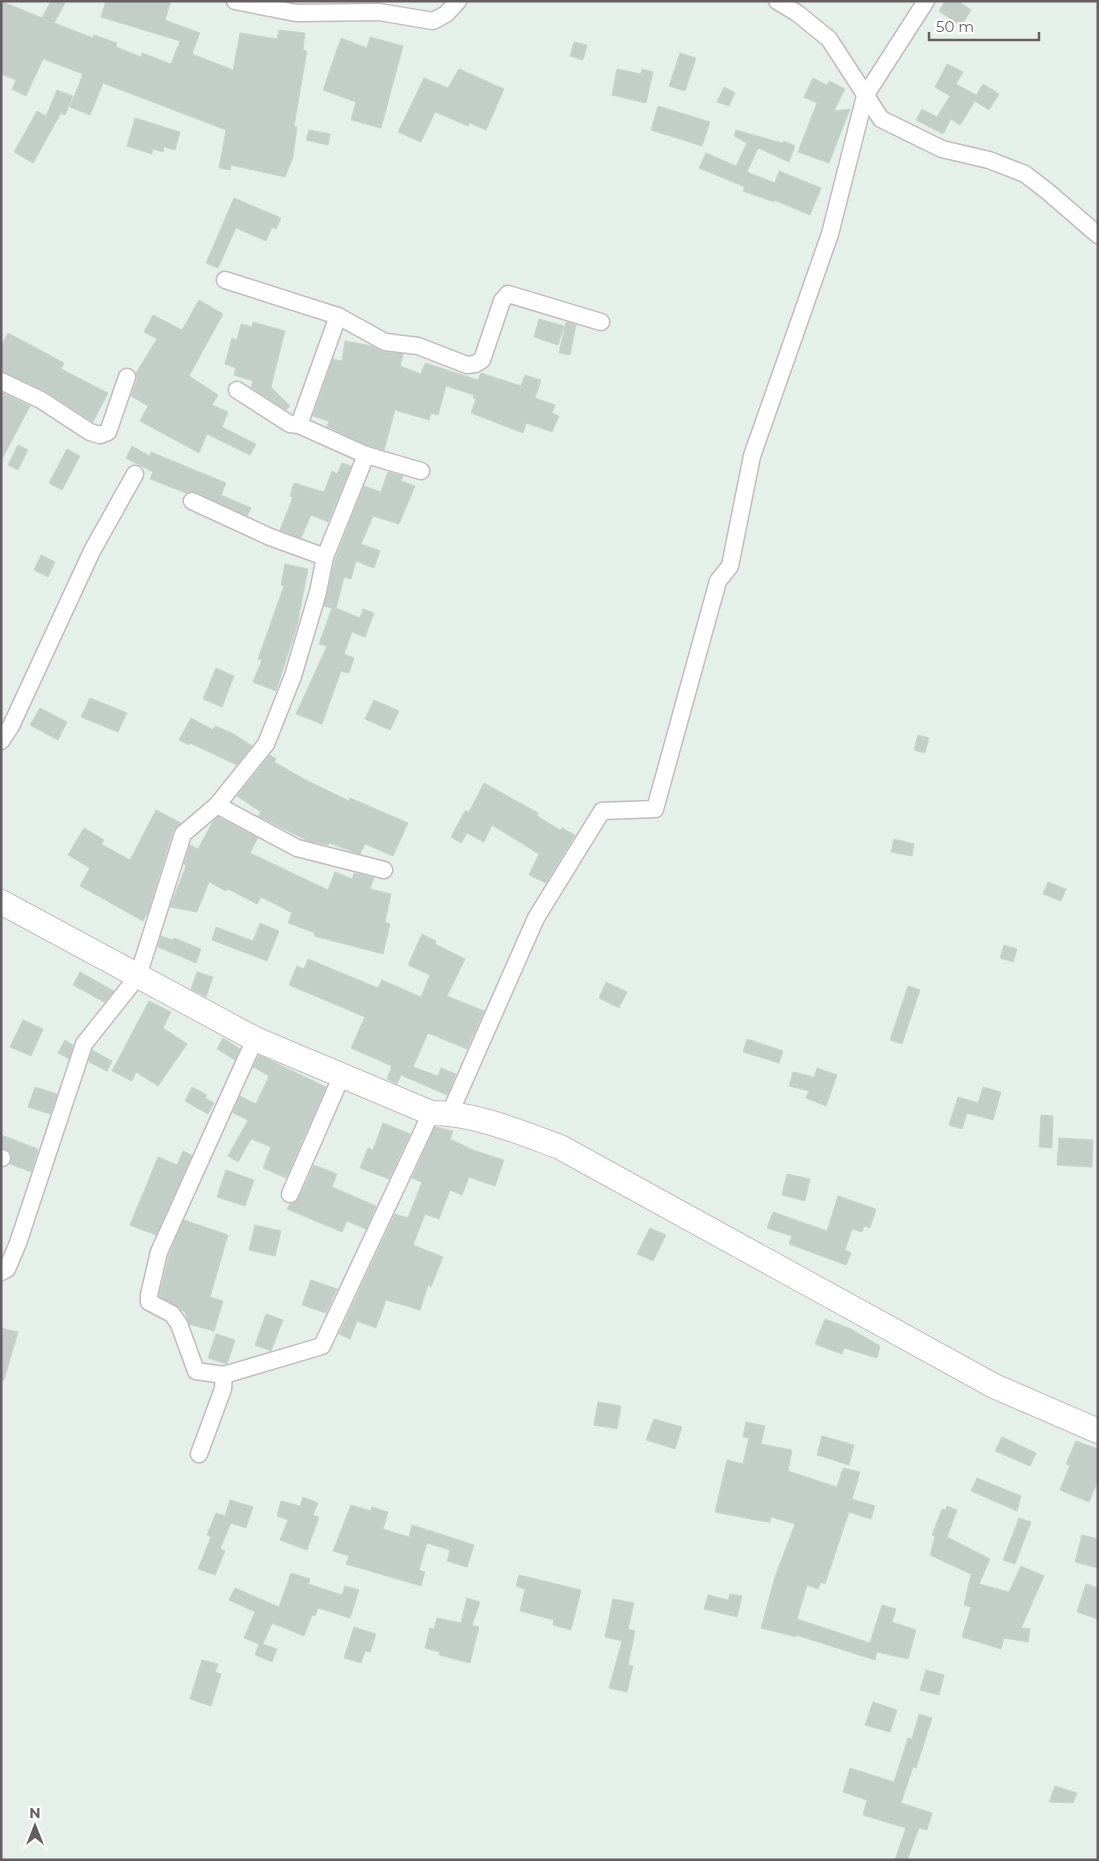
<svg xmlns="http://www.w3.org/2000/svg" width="1099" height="1861" font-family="Montserrat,sans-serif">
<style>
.building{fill:#c4cec9;stroke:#c4d5cc}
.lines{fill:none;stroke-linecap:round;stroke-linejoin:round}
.street-casing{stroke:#c1babf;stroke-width:19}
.secondary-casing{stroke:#c4bbc0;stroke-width:26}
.street{stroke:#fff;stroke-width:16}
.secondary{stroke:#fff;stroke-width:24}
</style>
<rect width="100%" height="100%" fill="#e6f0eb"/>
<g class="building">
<path d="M1,1l41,17 9,-17h15l-12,22 39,15 1,-3 23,8 -1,4 25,10 1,-4 29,11 9,-23 -79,-24 5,-16h65l-6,19 35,13 -8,21 41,16 7,-37 37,6 2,-9 26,3 -2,17 4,1 -13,75 3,1 -4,30 -8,20 -54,-12 -1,5 -11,-2 7,-38 -123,-47 -13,32 -20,-8 13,-33 -40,-15 -17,37 -14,-7 4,-9 -15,-6z"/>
<path d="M945,1h13l13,9 -10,16 -22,-15z"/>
<path d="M370,37l33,9 -22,82 -30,-8 5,-18 -33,-12 18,-52 26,10z"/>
<path d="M574,42l13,3 -4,15 -13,-4z"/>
<path d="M680,53l16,5 -11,33 -16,-5z"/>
<path d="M947,64l16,8 -7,12 20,11 7,-11 16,10 -10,16 -14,-9 -15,24 -9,-6 -8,15 -27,-14 6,-11 15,8 13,-21 -15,-9z"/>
<path d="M459,69l45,20 -18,41 -16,-7 -2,3 -33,-14 -14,30 -23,-10 26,-54 24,10z"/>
<path d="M617,69l24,5 1,-5 11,3 -7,31 -34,-8z"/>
<path d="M813,78l14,7 2,-4 16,8 -11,22 16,-2 -21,54 -31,-11 19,-49 -13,-6z"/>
<path d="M724,87l11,6 -6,13 -12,-4z"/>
<path d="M57,90l16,6 -8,19 -4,-2 -28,50 -19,-11 23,-41 9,5z"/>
<path d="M658,106l52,16 -8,24 -51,-16z"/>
<path d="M135,118l45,14 -5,18 -11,-3 -1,5 -10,-3 -1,5 -25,-8z"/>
<path d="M309,130l21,4 -2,11 -22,-5z"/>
<path d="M736,130l46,13 2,-2 11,5 -6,16 -31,-14 -11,24 28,11 4,-12 42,17 -11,27 -36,-15v2l-31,-11 2,-4 -46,-19 7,-15 30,13 11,-23 -13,-7z"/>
<path d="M234,198l47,20 -5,11 -4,-2 -6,14 -30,-13 -18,40 -12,-5z"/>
<path d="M199,300l24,14 -34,62 29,19 -6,10 16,7 -6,15 34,17 -6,11 -43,-21 -8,19 -59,-32 8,-15 -17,-10 6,-16 -1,-7 21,-34 -13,-7 9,-17 29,15z"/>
<path d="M539,319l25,7 -6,19 -24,-8z"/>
<path d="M253,322l32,9 -14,56 19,19 -4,4 -35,-23 2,-6 -19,-6 2,-7 -11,-4 7,-26 5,2 4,-16 11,3z"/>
<path d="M566,322l10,3 -6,30 -11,-2z"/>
<path d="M8,333l56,30 -3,6 47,24 -15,29 -48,-31 -44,-20v-25z"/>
<path d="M345,341l27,5 11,6 20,2 -3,12 21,8 4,-11 53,17 3,-7 40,13 4,-11 16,5 -6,18 20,7 -3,8 7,3 -7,16 -26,-9 -3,10 -52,-20 5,-14 -3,-1 1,-3 -28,-9 -8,29 -7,-2 -2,7 -34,-10 -11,40 -15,-4 -42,-20 2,-5 -16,-5 20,-57 9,2z"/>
<path d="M1,392l29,14 -29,55z"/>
<path d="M18,445l10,5 -10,20 -10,-5z"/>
<path d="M132,446l18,10 1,-4 75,31 -5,12 30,13 -4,8 -51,-24 -10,1 -36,-14 3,-7 -27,-14z"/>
<path d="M67,449l13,7 -18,34 -13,-7z"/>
<path d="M342,463l9,3 -23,56 -17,-7 -10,23 -21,-8 13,-33 -3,-1 4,-13 30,9 8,-21 5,3z"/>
<path d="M388,472l15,4 -2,5 14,5 -16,38 -26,-8 -12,28 19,7 -6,17 -18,-7 -5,18 -7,-2 -8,31 24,10 3,-9 11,4 -9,24 -13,-5 -8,22 10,4 -5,15 -8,-2 -19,53 -26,-10 31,-68 -8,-2 13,-36 -8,-2 11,-46 29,-74 17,6z"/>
<path d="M41,555l14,7 -7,15 -14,-7z"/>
<path d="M285,564l23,5 -11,57 -21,65 -23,-9 9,-22 -4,-1 26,-73 -3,-1z"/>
<path d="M216,668l18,8 -12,31 -19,-8z"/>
<path d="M90,698l37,15 -9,19 -37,-15z"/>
<path d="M374,700l25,11 -9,19 -25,-11z"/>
<path d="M40,708l27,14 -9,18 -28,-15z"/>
<path d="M191,718l22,12 2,-4 17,7 20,13 -15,19 -47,-22 -1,2 -10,-5z"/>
<path d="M918,735l11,3 -4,15 -11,-3z"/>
<path d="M270,755l6,4 -2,3 32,18 43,21 1,-3 58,25 -15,33 -28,-12 -5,10 -31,-11 -1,2 -20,-4 -50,-25 3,-4 -24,-16z"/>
<path d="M484,783l54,30 -1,3 23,14 2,-2 13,7 -29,48 -17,-8 10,-21 -47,-29 -8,17 -17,-9 -6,10 -10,-6 14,-26 4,1z"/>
<path d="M156,810l25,13 -8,8 -25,81 -5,9 -63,-35 10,-18 -22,-13 16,-27 20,12 -3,4 29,16z"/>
<path d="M218,817l40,21 -8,15 78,37 7,-18 17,7 2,-6 20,5 -4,11 21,5 -6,28 5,2 -7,30 -69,-18 1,-3 -27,-10 4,-10 -15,-8 -16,-8 -4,7 -29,-15 -2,2 -17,-9 -12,30 -27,-5 16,-41 -2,-2 6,-19 8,4 14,-26z"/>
<path d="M894,839l20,5 -2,12 -21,-4z"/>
<path d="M1048,882l18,7 -5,12 -18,-7z"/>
<path d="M260,923l19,8 -12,30 -55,-21 4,-13 37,14z"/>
<path d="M422,934l14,7 -1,3 30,15 -18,37 37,15 -17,38 -39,-16 -15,34 25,9 3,-8 15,6 -9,21 -46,-20 -4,9 -10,-5 5,-13 -41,-18 14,-31 -76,-32 8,-19 7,3 4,-10 70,29 4,-8 39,17 9,-22 -22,-10z"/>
<path d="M161,936l12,4 1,-2 27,11 -5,14 -38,-16z"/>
<path d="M1004,945l13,4 -4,13 -13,-4z"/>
<path d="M80,972l34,19 -10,11 -31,-17z"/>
<path d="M197,972l16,5 -7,20 -15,-8z"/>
<path d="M606,982l21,10 -8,16 -20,-10z"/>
<path d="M908,986l12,4 -18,54 -12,-4z"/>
<path d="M149,1001l22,11 -8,16 24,16 -29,42 -22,-14 -4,9 -20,-10z"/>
<path d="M23,1020l20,9 -12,27 -21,-9z"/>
<path d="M223,1038l17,11 -5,11 -18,-11z"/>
<path d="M747,1039l36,12 -4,12 -36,-11z"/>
<path d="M65,1040l8,5 -4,14 -11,-6z"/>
<path d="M92,1050l20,11 -5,10 -18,-9z"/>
<path d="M259,1055l67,32 -40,91 -23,-10 8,-21 -20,-8 -13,23 -10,-6 20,-36 -15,-7 7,-17 16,8 13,-28 -16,-9z"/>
<path d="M817,1068l20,7 -11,31 -20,-8 3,-7 -20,-5 4,-14 21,5z"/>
<path d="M35,1087l22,7 -7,20 -22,-7z"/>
<path d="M192,1087l15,8 -2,3 9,5 -6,11 -23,-13z"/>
<path d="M983,1087l18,5 -8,28 -26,-7 -5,16 -13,-4 9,-28 20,6z"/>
<path d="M1041,1115l12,1 -1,32 -13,-1z"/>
<path d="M383,1123l27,11 -21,45 -29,-11 8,-20 5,2z"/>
<path d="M435,1127l18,4 -3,8 23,11 31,10 -9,26 -26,-9 -7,18 -12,-5 -11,29 -14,-5 -12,31 30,12 -12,30 -3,-2 -8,25 -34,-10 -10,28 -19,-7 -7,18 -11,-5 56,-120 13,4 14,-36 -10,-4z"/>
<path d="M1,1135l37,14 -7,23 -21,-8 1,-11 -10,-5z"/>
<path d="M1059,1138l34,2 -1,27 -35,-2z"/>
<path d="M183,1151l9,4 -36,80 -26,-10 28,-68 19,8z"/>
<path d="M314,1165l23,9 -5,13 44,19 -10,23 -19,-8 -5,11 -55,-23 3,-5 9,-6z"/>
<path d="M226,1170l28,10 -9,26 -28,-9z"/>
<path d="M787,1174l23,5 -5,22 -23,-6z"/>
<path d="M838,1196l38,13 -6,19 -6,-2 -2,6 -10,-3 -7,21 6,3 -5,12 -57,-21 3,-8 -25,-8 6,-16 54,19z"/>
<path d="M184,1220l44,15 -18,62 13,4 -9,30 -25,-7 -4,-12 -26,-16 10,-41z"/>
<path d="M255,1225l26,6 -6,25 -26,-6z"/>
<path d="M650,1228l16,7 -13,26 -16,-7z"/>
<path d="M311,1280l26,9 -11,24 -24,-8z"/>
<path d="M266,1314l17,6 -12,31 -16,-6z"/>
<path d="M825,1319l26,10 29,17 -3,12 -33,-10 -2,6 -27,-10z"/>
<path d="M1,1328l17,4 -14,48h-3z"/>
<path d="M216,1334l19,6 -8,24 -19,-6z"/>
<path d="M598,1402l23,4 -4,23 -23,-4z"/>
<path d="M654,1419l28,8 -7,22 -29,-9z"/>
<path d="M746,1422l19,4 -4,18 31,6 -4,21 49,16 6,-19 17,4 -8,27 23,7 -4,13 -22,-7 -24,72 -4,-2 -3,7 -11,-4 -10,34 73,24 12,-38 14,4 -4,13 24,8 -8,29 -31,-7 -2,8 -79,-25v2l-35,-9 14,-51 20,-53 -24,-7 -1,5 -9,-1 -46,-9 12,-52 16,4 6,-26 -6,-1z"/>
<path d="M822,1436l32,9 -5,20 -32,-10z"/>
<path d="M1002,1437l34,16 -6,13 -35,-15z"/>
<path d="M1076,1441l22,8v31l-9,22 -29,-12 10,-25 -4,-1z"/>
<path d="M977,1478l44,18 -4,15 -46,-20z"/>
<path d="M303,1497l15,6 -5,12 6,2 -12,33 -27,-10 8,-20 -11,-4 4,-15 19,5z"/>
<path d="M230,1500l23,7 -7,21 -15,-5 -11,26 5,2 -10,24 -17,-6 13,-32 -4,-2 9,-22 9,3z"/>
<path d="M351,1505l20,6 1,-4 16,5 -5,17 26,8 3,-12 62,20 -7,22 -20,-6 3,-11 -23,-7 -8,27 6,2 -4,14 -75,-22 3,-8 -16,-5z"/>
<path d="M947,1506l10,4 -10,27 43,22 -11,25 30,8 12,-26 23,10 -23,52 9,1 -2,13 -24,-4 -3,11 -39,-12 9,-30 -7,-2 7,-31 -41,-19 5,-19 -3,-1 10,-26 4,1z"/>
<path d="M1019,1518l12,4 -16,42 -12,-4z"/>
<path d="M1082,1535l16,4v29l-23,-6z"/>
<path d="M291,1573l19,6 -2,5 34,11 3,-9 14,4 -9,28 -32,-10 -3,8 -3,-1 -8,21 -32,-13 -9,21 14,5 -5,13 -17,-7 4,-11 -15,-6 11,-26 -26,-12 6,-12 44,19z"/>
<path d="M519,1575l62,15 -10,40 -18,-5 1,-5 -34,-9 5,-22 -9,-3z"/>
<path d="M1086,1584l12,4v31l-21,-7z"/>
<path d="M730,1594l12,2 -5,21 -33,-8 4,-14 20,5z"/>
<path d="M467,1598l13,4 -8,23 7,2 -9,36 -31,-8 1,-3 -15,-4 5,-20 4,1 3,-11 24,5z"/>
<path d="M613,1599l21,4 -6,26 7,2 -7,34 5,1 -6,26 -18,-4 13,-47 -17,-4z"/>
<path d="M354,1627l22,7 -6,18 -5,-1 -4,12 -17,-5z"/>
<path d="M202,1660l16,4 -3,8 6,2 -10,32 -21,-7z"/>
<path d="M926,1670l18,5 -5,20 -19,-5z"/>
<path d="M873,1702l24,8 -7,22 -25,-7z"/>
<path d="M919,1714l13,4 -16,50 -3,-1 -12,36 31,10 -5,17 -8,-2 -12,32h-12l11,-32 -43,-13 4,-15 -24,-8 7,-24 44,14 14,-44 4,1z"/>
<path d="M1055,1786l22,7 -4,10 -24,-1z"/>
</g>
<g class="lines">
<defs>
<g id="street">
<path d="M235,1l61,12 83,-1 54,9 13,-7 12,-13"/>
<path d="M777,1l20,12 32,26 52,80 61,30 47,11 36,14 22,17 51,44"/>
<path d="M225,280l113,36 47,26 33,4 49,19 8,-1 7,-4 20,-59 6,-7 93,28"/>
<path d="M1,381l40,19 49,32 10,3 8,-3 19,-55"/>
<path d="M237,390l53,34 9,1 67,30 55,16"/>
<path d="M299,425l39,-109"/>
<path d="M192,501l78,36 55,20"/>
<path d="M1,741l10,-15 81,-175 43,-77"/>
<path d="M217,805l80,43 87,22"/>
<path d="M450,1113l86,-195 66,-107 53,-2 63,-228 12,-15 22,-110 78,-222 35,-138 61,-95"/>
<path d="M1,1158h1"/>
<path d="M290,1194l52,-119"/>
<path d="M1,1272l6,-3 11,-26 66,-199 54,-68 45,-142 34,-29 49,-61 27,-68 25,-84 7,-35 41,-102"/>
<path d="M224,1375l-28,-4 -17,-47 -7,-10 -23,-12v-7l10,-43 96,-213"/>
<path d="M199,1454l24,-65 1,-14 98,-29 109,-233"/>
</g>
<path id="secondary" d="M1,902l254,137 176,74c44,0 88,19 129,34l434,239 104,45"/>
</defs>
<use href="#street" class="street-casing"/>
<use href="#secondary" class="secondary-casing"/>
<use href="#street" class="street"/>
<use href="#secondary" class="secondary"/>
</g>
<rect width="1099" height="1861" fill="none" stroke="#665d63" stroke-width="5"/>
<g transform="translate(35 1826)" stroke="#ffffff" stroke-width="4" paint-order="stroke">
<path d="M0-4L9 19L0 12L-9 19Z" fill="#665d63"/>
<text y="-8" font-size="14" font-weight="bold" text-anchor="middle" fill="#665d63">N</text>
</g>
<path d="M929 32v8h110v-8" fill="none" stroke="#665d63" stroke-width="2.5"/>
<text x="936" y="32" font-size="15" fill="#665d63" stroke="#ffffff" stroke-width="4" paint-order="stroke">50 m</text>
</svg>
